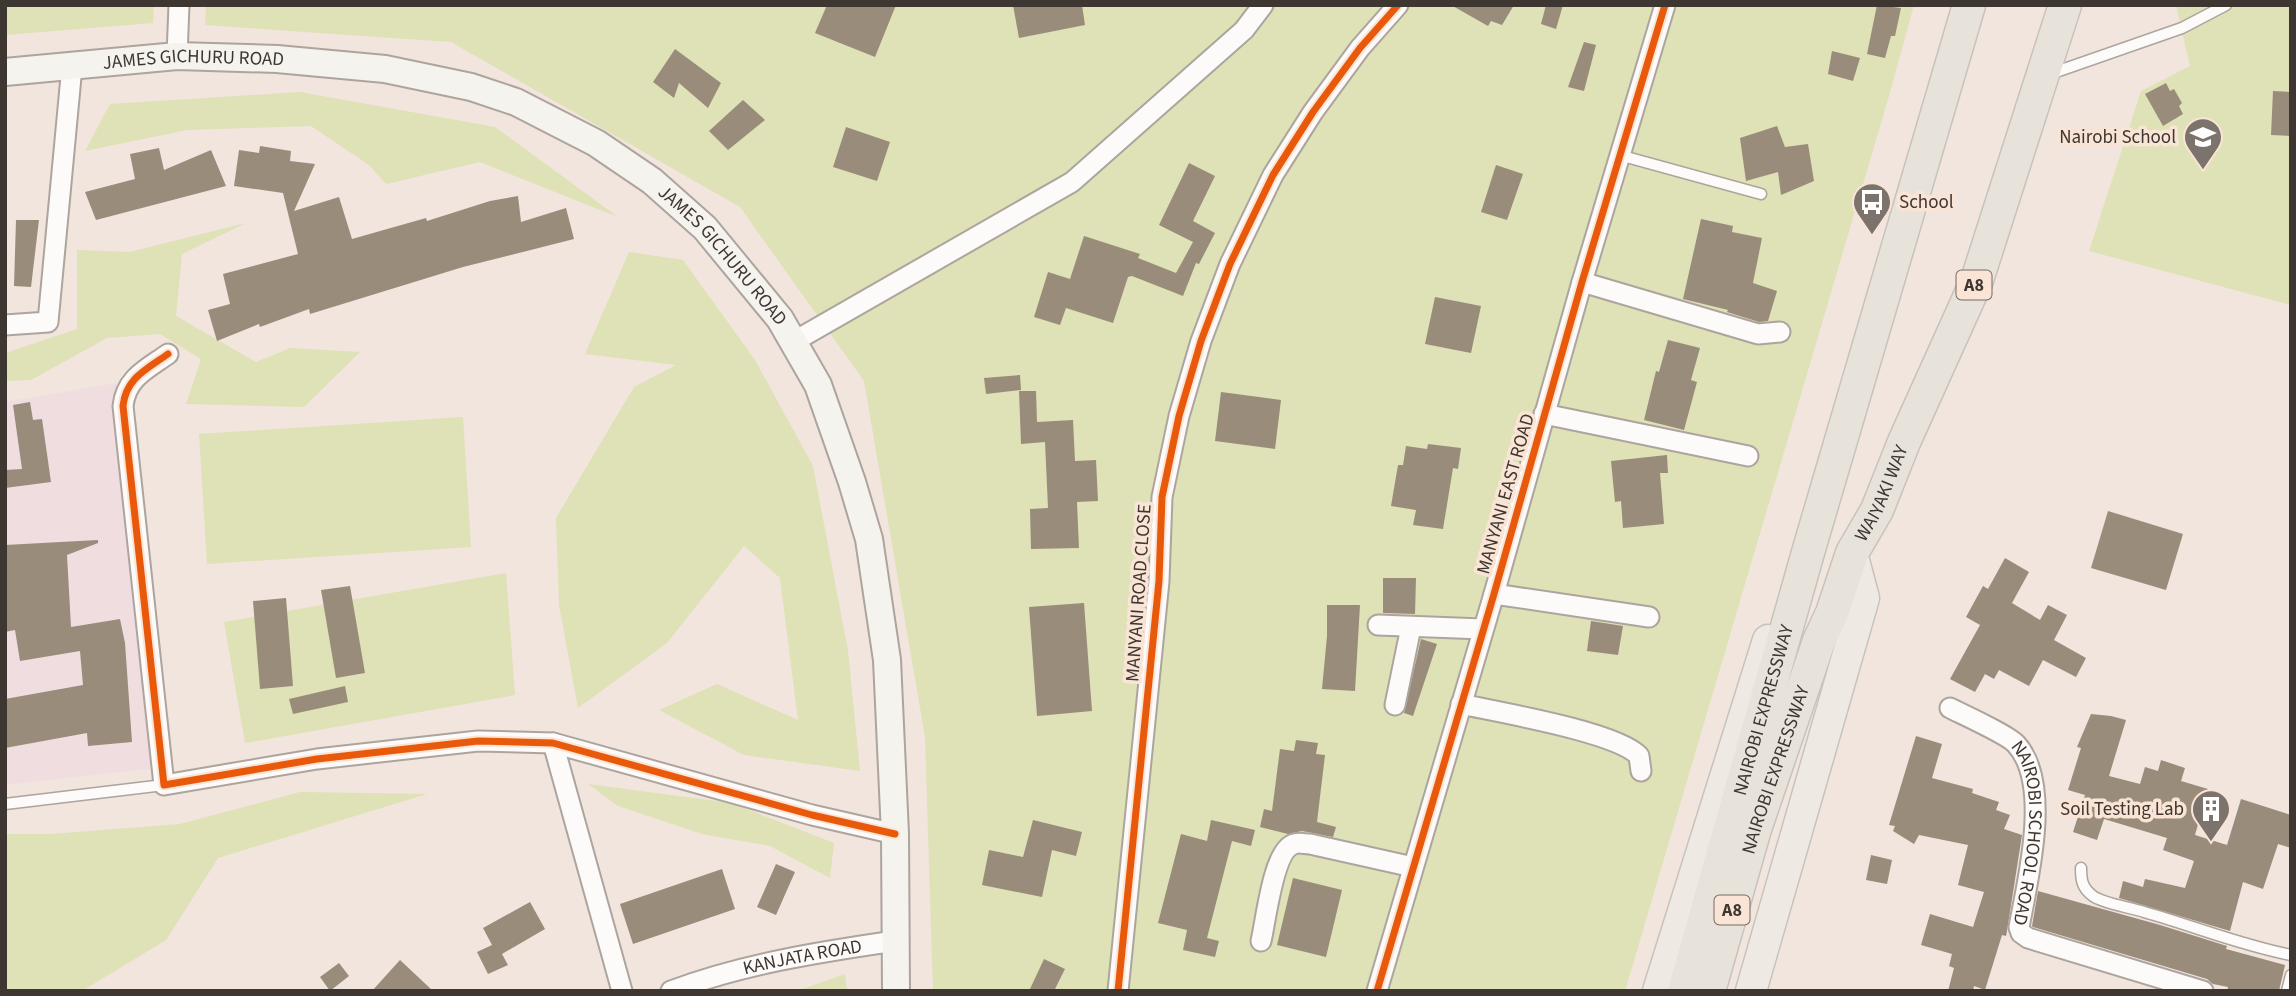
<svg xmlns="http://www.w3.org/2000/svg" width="2296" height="996" font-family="'Source Sans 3',sans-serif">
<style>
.education{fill:#f0dddf}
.green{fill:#dfe1b6}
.building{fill:#998c7b}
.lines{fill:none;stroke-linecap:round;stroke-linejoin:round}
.service-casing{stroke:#ada49e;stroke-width:13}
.minor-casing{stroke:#ada49e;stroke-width:23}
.secondary-casing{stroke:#ada49e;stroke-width:30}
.primary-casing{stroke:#c8c2be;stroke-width:33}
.trunk-casing{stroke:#c8c2be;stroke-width:35}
.service{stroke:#fdfbfa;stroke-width:10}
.minor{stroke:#fdfbfa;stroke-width:19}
.secondary{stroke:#f5f3ee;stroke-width:26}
.primary{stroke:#eee9e2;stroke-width:30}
.trunk{stroke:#e8e3da;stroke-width:32}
.cycleway-casing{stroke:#f9e4d5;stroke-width:11}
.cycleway{stroke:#e8590c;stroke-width:7}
.labels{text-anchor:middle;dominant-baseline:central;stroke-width:7;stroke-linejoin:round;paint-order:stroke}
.shield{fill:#f9e4d5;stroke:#766a62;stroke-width:2}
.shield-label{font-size:18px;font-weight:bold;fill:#3e3630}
.street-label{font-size:19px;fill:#3e3630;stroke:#f9e4d5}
.poi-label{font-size:19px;fill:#3e3630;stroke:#f9e4d5;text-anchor:end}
</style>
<rect width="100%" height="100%" fill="#f1e5dd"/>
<path class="education" d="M117,383l41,385 -153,17v-383z"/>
<g class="green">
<path d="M5,5h149l-1,18 -148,12z"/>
<path d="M206,5h1708l-25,91 -264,895h-692l-8,-254 -61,-356 -124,-174 -289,-165 -246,-17z"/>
<path d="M2176,5h115v300l-202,-54 52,-160 49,-25z"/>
<path d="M300,92l195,35 123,90 -138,-55 -94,22 -17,-19 -58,-39 -124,4 -102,21 25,-47z"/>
<path d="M246,223l-64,31 -6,62 80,46 34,-14 70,4 -56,55 -118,-3 15,-45 -41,-25 -53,4 -76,42 -26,1v-28l72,-24v-79l53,2z"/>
<path d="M629,252l54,8 72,100 58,106 35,185 12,120 -116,-16 -85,-45 58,-26 81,36 -18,-142 -36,-32 -77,97 -89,65 -19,-103 -3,-87 78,-131 42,-22 -91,-11z"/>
<path d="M463,417l8,130 -264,17 -8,-130z"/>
<path d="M506,573l9,122 -270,48 -21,-121z"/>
<path d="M588,784l143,19 103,40 -4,35 -60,-32 -68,-12 -84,-28z"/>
<path d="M300,792l127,2 -209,64 -52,82 -84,51h-77v-157h46l129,-10z"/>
<path d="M845,974l2,17h-50z"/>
</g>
<g class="building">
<path d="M827,5h69l-21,52 -60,-24z"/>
<path d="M1013,5h69l3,20 -66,13z"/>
<path d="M1451,5h63l-12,20 -11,-4 -3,5z"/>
<path d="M1546,5h17l-7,24 -15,-5z"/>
<path d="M1877,5l24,3 -6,28h-4l-6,22 -18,-4z"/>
<path d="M1584,42l12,3 -12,46 -16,-4z"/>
<path d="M675,49l46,34 -13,25 -29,-25 -5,15 -21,-16z"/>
<path d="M1832,51l28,7 -7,23 -25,-7z"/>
<path d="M2166,83l4,8 4,-2 8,14 -3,3 4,8 -20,12 -18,-32z"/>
<path d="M2273,91l18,1v44l-20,-1z"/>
<path d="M743,100l22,20 -37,30 -19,-19z"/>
<path d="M1777,126l8,21 23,-3 6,37 -33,14 -3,-23 -32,9 -6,-43z"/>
<path d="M846,127l44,15 -13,39 -44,-14z"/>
<path d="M260,146l31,5 -1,10 25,3 -21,47 45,-14 13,42 74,-21 1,3 63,-20 28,-5 3,26 45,-14 8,31 -111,28 -153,47 -1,-5 -49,18 -1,-3 -42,17 -9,-31 22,-6 -7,-30 75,-20 -15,-61 -49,-7 5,-36 20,3z"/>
<path d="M159,148l5,22 47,-20 15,36 -130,34 -11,-28 50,-13 -5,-25z"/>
<path d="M1189,163l26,13 -22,45 22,12 -16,31 -3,-1 -13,33 -51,-20 -4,1 -15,46 -47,-15 -6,17 -26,-8 14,-45 22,7 14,-43 56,18 -2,4 38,15 17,-31 -34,-17z"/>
<path d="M1496,165l27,9 -16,46 -26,-8z"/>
<path d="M1701,219l32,7 -1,6 30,6 -9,45 24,8 -9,30 -9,1 -32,-10 1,-2 -45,-11z"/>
<path d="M16,220h23l-8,67 -17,-1z"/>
<path d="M1435,297l46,9 -10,47 -46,-9z"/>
<path d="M1668,340l32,8 -9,32 6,2 -13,48 -40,-10 12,-49 3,1z"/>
<path d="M1020,375l1,15 -35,4 -2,-16z"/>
<path d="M1019,391h17l1,31 36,-2 2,41 21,-1 2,41 -21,1 2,46 -48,1 -1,-40 18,-1 -3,-66 -24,2z"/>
<path d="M1221,392l60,8 -6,49 -60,-8z"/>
<path d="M30,402l3,18 9,-1 9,63 -46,6v-18l17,-1 -9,-64z"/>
<path d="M1428,444l33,4 -3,21 -5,-1 -10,61 -30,-4 3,-15 -25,-4 7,-41h5l3,-19 21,3z"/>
<path d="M1667,455l1,18h-8l4,51 -41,4 -2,-27 -6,1 -4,-41z"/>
<path d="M2108,511l75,23 -17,56 -75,-22z"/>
<path d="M98,540v3l-31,12 4,72 49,-8 5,24 7,99 -44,4 -1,-13 -82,15v-49l78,-14 -3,-34 -60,10 -5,-31 -10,2v-87z"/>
<path d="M2005,558l24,14 -17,31 28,17 8,-15 19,10 -13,25 32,18 -10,19 -33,-17 -14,26 -30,-16 -5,9 -9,-5 -10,18 -25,-13 30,-54 -14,-8 17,-31 5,3z"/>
<path d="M1383,578h33l-1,36 -32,-1z"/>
<path d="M350,586l15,87 -29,5 -15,-88z"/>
<path d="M286,598l7,88 -33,3 -7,-88z"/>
<path d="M1084,603l8,108 -55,5 -8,-109z"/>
<path d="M1327,605h33l-5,86 -33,-2 5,-53z"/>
<path d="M1591,621l32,5 -5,29 -31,-4z"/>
<path d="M1421,639l16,5 -24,72 -9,-3z"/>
<path d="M345,686l3,16 -55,12 -4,-15z"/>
<path d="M2091,714l20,2 15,4 -17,56 31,8 5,-17 13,4 3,-11 24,8 -4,13 27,8 -13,46 32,10 14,-46 50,16v33l-13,-4 -15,45 -20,-7 -13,49 -111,-33 4,-17 20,6 2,-8 40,9 9,-27 -31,-11 4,-12 -63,-19 -7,21 -24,-8 12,-37 -17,-5 13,-42 -4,-1z"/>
<path d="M1916,736l26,8 -10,34 41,11 -1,4 27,9 -3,8 14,5 -6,14 18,6 -15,96 -1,5 -4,-1 -17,55 -11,-4 -1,5h-25l6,-23 -5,-2 3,-12 -31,-9 9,-31 43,13 11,-35 -26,-7 10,-40 -49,-10 -5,9 -21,-13 2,-5 -6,-1z"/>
<path d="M1296,740l22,3 -2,11 9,1 -8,67 19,5 -3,10 -31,-6 -14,3 -28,-7 4,-18 8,2 8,-62 14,2z"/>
<path d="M1033,820l49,12 -6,24 -24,-6 -10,47 -60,-12 7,-35 34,7z"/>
<path d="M1211,820l44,10 -4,16 -19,-5 -25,97 12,3 -4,16 -32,-7 4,-20 -29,-7 23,-89 26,7z"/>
<path d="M1871,855l21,5 -5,24 -21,-4z"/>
<path d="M776,864l19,8 -19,43 -19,-8z"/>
<path d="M722,869l13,40 -102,35 -13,-40z"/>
<path d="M1293,878l49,12 -16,67 -49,-12z"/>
<path d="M2038,891l122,34 67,21 -1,3 59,16 -6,26h-52l1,-4 -15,-3 -6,-5 -174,-52 -1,-1z"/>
<path d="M530,902l15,27 -43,25 6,11 -20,9 -11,-22 15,-7 -9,-17z"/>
<path d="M1044,959l21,10 -11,22h-25z"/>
<path d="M400,960l33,31h-61z"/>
<path d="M339,963l10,13 -19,15 -10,-14z"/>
</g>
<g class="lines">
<defs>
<g id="service">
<path d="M2050,74l132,-46 44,-23"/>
<path d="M1619,155l142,39"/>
<path d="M5,804l159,-19"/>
<path d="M2081,868c0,12 1,20 12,28 11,8 37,11 51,16 50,14 96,33 147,43"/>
<path d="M2287,991l4,-16"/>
</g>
<g id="minor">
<path d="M177,56l2,-51"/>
<path d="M1582,282l176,52 22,-2"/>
<path d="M5,325l43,-3 24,-256"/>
<path d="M793,342l279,-160 172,-152 19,-25"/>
<path d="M168,354c-21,15 -42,24 -45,52l41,379 153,-26 161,-18 75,2 259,72 83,19"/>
<path d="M1544,414l204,42"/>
<path d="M1494,594l155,23"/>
<path d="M1378,625l105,4"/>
<path d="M1461,704c36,8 156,28 178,52l2,15"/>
<path d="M1395,705l16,-78"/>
<path id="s1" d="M1950,708c14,7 58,27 66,36 36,39 12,135 3,183l2,6 7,5 175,53"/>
<path d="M553,743l69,248"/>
<path d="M1261,941c5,-20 12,-91 33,-97 4,-2 11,0 16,0l103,23"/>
<path id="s2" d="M671,991c72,-27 148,-39 224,-50"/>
<path d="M1118,991l41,-410 3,-84 17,-81 22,-75 29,-77 43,-89 40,-63 47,-64 38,-43"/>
<path d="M1377,991l117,-397 88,-312 83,-277"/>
</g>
<g id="secondary">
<path id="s3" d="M5,72l172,-16 100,3 108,10 86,18 45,15 80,41 56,38 53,47 75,91 38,66 34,97 17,57 18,121 8,174 1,157"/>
</g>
<g id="primary">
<path d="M1658,991l110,-351"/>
<path d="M1751,991l113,-393 -12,-45"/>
</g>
<g id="trunk">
<path id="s4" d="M1684,991l125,-442 160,-544"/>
<path id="s5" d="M1709,991l46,-162 64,-188 13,-28 20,-60 25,-43 27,-68 73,-162 88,-275"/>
</g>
</defs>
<use href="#service" class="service-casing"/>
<use href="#minor" class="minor-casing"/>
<use href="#secondary" class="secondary-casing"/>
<use href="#primary" class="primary-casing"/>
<use href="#trunk" class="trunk-casing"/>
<use href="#service" class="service"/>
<use href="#minor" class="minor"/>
<use href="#secondary" class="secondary"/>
<use href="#primary" class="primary"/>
<use href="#trunk" class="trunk"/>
<defs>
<g id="cycleway">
<path d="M168,354c-21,15 -42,24 -45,52l41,379 153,-26 161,-18 75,2 259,72 83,19"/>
<path d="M1118,991l41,-410 3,-84 17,-81 22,-75 29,-77 43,-89 40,-63 47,-64 38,-43"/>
<path d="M1377,991l117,-397 88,-312 83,-277"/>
</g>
</defs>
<use href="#cycleway" class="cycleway-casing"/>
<use href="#cycleway" class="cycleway"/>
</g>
<defs>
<symbol id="school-pin" viewBox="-11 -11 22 30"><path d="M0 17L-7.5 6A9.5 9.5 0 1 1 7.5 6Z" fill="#7d736d" stroke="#f9e4d5"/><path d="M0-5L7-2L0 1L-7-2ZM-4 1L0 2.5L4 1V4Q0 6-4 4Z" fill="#fff"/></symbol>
<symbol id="bus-pin" viewBox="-11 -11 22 30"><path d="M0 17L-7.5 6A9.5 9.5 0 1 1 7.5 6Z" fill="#7d736d" stroke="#f9e4d5"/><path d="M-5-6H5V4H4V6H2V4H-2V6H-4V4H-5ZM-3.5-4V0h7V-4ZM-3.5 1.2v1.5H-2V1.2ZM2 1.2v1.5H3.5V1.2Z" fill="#fff"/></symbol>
<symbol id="building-pin" viewBox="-11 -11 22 30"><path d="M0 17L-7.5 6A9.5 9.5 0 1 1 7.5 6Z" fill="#7d736d" stroke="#f9e4d5"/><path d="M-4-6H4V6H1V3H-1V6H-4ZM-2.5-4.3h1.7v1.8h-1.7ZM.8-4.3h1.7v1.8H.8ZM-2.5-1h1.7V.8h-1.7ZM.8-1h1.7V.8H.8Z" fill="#fff"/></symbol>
</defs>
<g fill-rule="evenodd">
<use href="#school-pin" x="2181" y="115" width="44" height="60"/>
<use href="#bus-pin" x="1850" y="180" width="44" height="60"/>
<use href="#building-pin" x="2189" y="787" width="44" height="60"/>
</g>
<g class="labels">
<g class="shield">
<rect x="1956.5" y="270.5" width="35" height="29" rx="5"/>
<rect x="1714.5" y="895.5" width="35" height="29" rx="5"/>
</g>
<g class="shield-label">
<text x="1974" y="285">A8</text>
<text x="1732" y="910">A8</text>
</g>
<g class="street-label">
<text stroke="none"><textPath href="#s3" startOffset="189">JAMES GICHURU ROAD</textPath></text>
<text stroke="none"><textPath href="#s3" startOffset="777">JAMES GICHURU ROAD</textPath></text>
<text stroke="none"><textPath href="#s5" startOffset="528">WAIYAKI WAY</textPath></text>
<text transform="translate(1506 494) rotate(-74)">MANYANI EAST ROAD</text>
<text transform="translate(1139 593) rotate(-86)">MANYANI ROAD CLOSE</text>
<text stroke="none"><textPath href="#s4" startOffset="292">NAIROBI EXPRESSWAY</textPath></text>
<text stroke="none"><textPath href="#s5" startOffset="231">NAIROBI EXPRESSWAY</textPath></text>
<text stroke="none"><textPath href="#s1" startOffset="168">NAIROBI SCHOOL ROAD</textPath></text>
<text stroke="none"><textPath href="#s2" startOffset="136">KANJATA ROAD</textPath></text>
</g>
<g class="poi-label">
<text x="2176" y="137">Nairobi School</text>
<text x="1899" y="202" text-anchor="start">School</text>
<text x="2184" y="809">Soil Testing Lab</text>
</g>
</g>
<rect width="2296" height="996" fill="none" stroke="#3e3630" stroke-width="14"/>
</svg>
